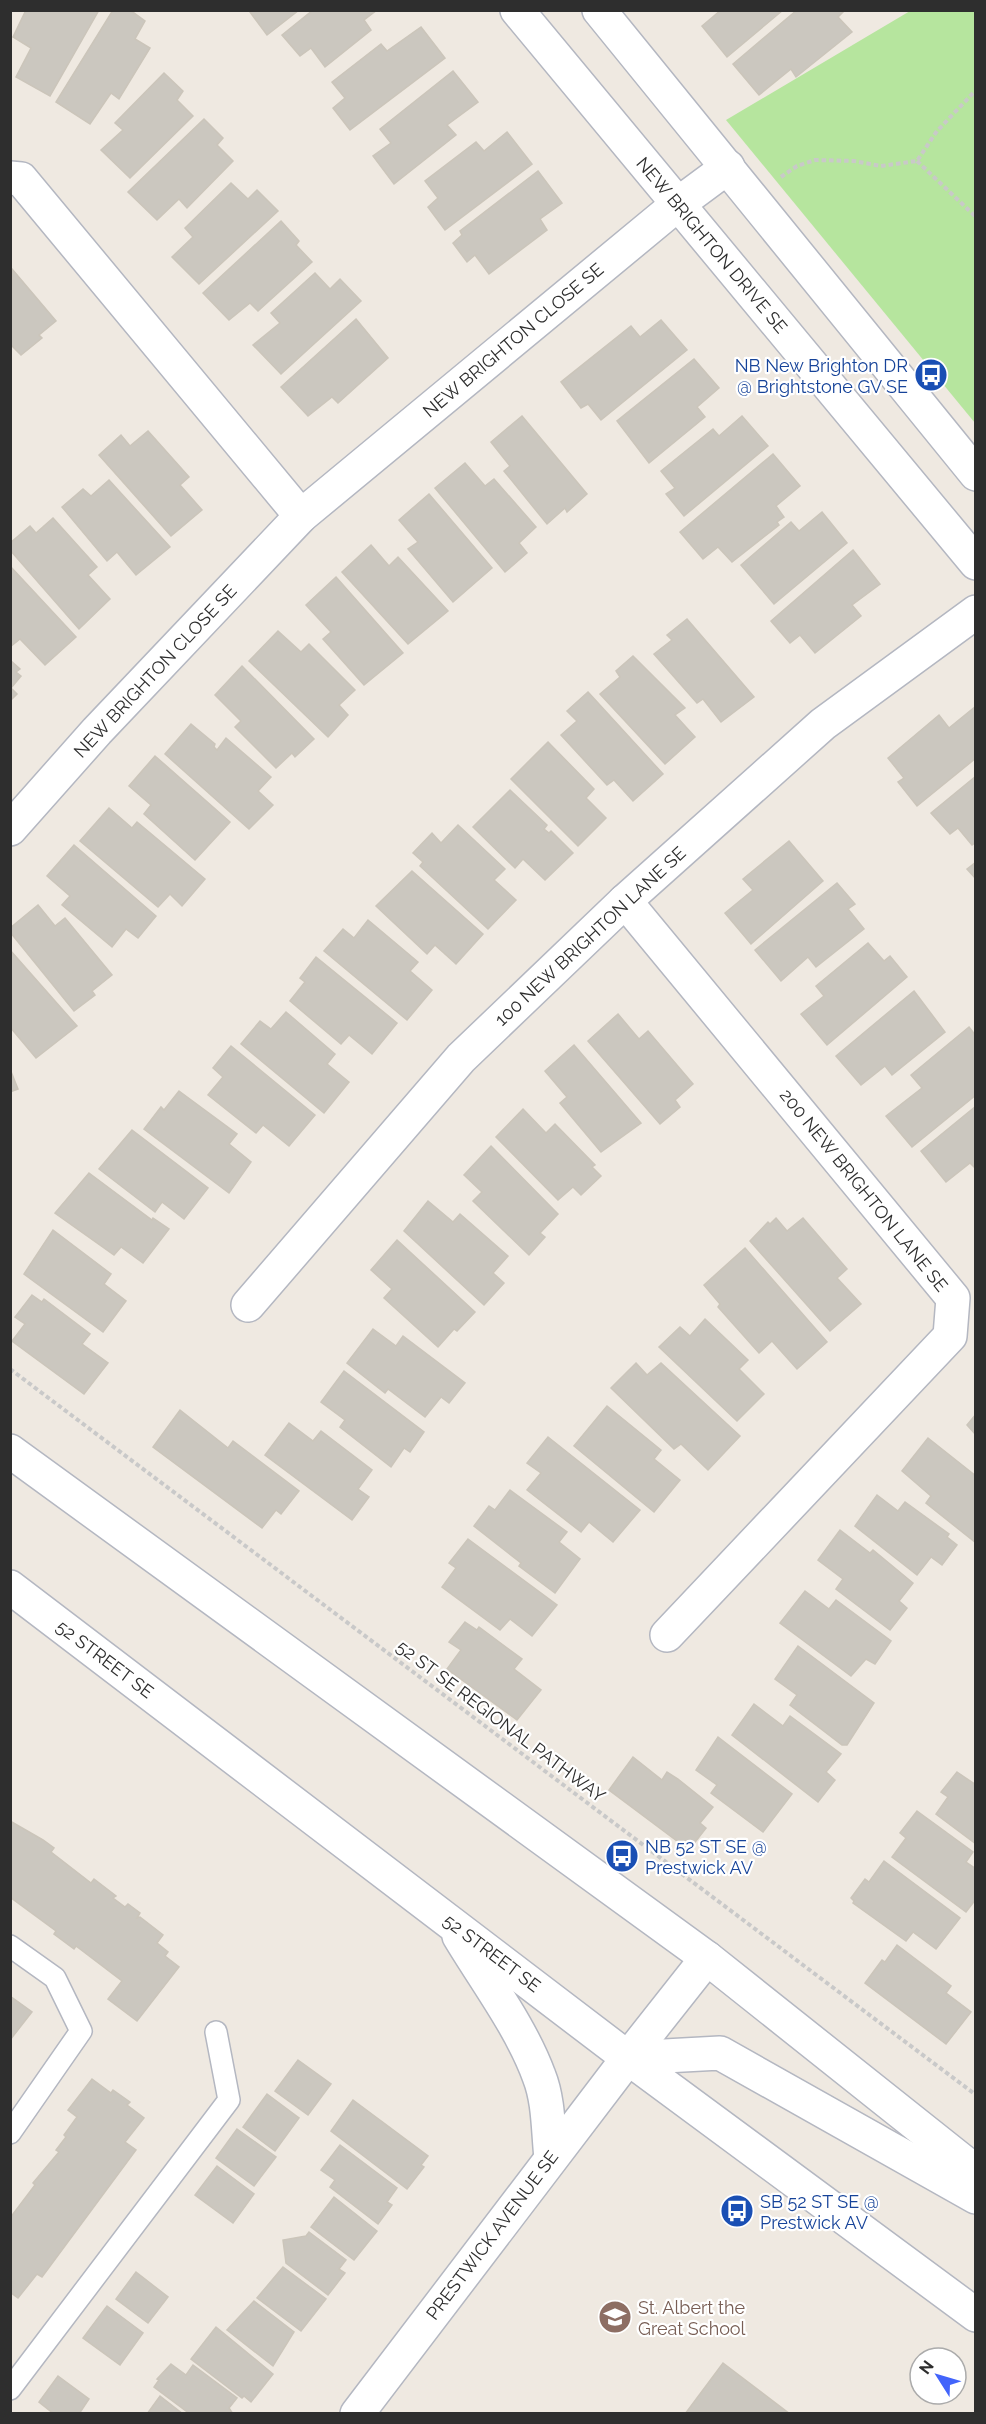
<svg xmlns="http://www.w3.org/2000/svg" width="986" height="2424" font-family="Raleway,sans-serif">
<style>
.green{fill:#b6e59e}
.building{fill:#cbc7bf;stroke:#cbc5ba;stroke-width:1.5}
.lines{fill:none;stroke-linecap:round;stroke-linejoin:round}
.service-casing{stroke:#b4b7c1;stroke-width:24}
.minor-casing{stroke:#b4b7c1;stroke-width:36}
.tertiary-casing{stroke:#b4b7c1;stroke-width:36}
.secondary-casing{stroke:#b4b7c1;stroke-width:36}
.path{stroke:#c9c9c9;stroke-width:4;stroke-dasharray:4.5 3;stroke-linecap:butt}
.service{stroke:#fff;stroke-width:21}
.minor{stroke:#fff;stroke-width:33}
.tertiary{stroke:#fff;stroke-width:33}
.secondary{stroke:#fff;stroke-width:33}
.labels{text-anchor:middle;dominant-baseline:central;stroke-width:4.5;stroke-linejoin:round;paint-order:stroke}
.street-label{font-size:18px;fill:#2e2e2e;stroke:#fff}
.transit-label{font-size:18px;fill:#164399;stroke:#fff;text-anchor:start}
.education-label{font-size:18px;fill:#785e54;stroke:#fff;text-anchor:start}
</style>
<rect width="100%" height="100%" fill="#efe9e1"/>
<path class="green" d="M910,11h65v412l-249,-303z"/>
<g class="building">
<path d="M26,10h73l-49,86 -34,-19 15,-29 -18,-11z"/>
<path d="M113,10h17l15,11 -10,18 15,9 -31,51 -8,-6 -21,31 -34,-22z"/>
<path d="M252,10h47l-32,25 -17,-23z"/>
<path d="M313,10h64l-13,10 7,10 -46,37 -14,-19 -11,8 -18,-21z"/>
<path d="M721,10h62l-56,47 -25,-31z"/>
<path d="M797,10h48l-7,7 14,15 -56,45 -5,-8 -32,26 -26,-31z"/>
<path d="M421,27l24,31 -95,72 -17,-22 12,-10 -13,-16 49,-38 6,7z"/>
<path d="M453,71l25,31 -31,23 9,10 -62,49 -21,-28 18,-13 -11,-14z"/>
<path d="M164,73l19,18 -6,9 16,16 -63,62 -29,-28 22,-20 -8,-7z"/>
<path d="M204,119l19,19 -6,7 16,16 -46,47 -8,-9 -22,21 -29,-28z"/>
<path d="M507,132l25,32 -87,66 -17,-23 10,-9 -13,-17 51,-39 8,9z"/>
<path d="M538,171l24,32 -22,16 7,11 -58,44 -14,-19 -8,7 -14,-19 9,-8 -2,-4z"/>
<path d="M231,183l17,16 9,-9 21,21 -79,73 -27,-27 21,-20 -8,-9z"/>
<path d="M281,221l18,20 -3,4 16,17 -54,49 -8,-8 -21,17 -26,-27z"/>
<path d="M12,269l44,52 -17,14 3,3 -21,17 -11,-11z"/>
<path d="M315,273l15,16 10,-10 21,22 -80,73 -28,-29 27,-22 -9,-10z"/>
<path d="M356,319l32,39 -50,45 -6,-6 -24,19 -27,-29z"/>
<path d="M661,320l26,30 -86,70 -13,-16 -7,4 -20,-26 70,-56 9,11z"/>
<path d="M694,359l25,29 -22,19 8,10 -56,46 -32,-42z"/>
<path d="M522,416l65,78 -20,18 -2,-4 -18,16 -43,-53 6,-5 -19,-24z"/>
<path d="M742,416l26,30 -84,70 -18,-22 9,-6 -14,-17 52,-42 6,7z"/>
<path d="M148,431l41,46 -9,8 22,25 -31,26 -72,-81 22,-20 9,11z"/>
<path d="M773,454l27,32 -24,20 8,11 -7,5 2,3 -47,37 -14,-15 -15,12 -23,-27z"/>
<path d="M465,463l20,23 9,-7 42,48 -17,16 8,10 -22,19 -70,-84z"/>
<path d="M109,480l61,67 -34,28 -19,-23 -10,9 -45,-54 21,-18 8,7z"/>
<path d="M429,494l63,74 -39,34 -45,-53 10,-7 -19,-22z"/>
<path d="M822,512l25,31 -73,61 -33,-39 50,-43 8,9z"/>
<path d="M53,518l44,49 -9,8 22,24 -31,30 -69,-79v-7l20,-17 6,7z"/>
<path d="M371,545l18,21 9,-9 50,54 -40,33 -66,-72z"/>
<path d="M853,550l27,34 -28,21 9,11 -46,37 -15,-18 -10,8 -19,-22z"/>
<path d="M10,566l66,71 -31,28 -25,-26 -10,8z"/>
<path d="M336,577l67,76 -39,32 -41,-46 8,-7 -25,-27z"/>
<path d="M687,619l67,78 -33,25 -18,-23 -6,4 -43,-49 18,-14 -5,-5z"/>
<path d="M278,631l23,21 8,-8 46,46 -16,15 9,10 -20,22 -79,-76z"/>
<path d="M633,656l52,52 -10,7 20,22 -30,27 -65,-70 20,-17 -4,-6z"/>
<path d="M10,660l10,9 -4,3 5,4 -10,12 6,6 -7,7z"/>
<path d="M242,666l72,73 -19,18 -3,-4 -16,15 -41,-41 6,-6 -26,-26z"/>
<path d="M588,692l75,82 -30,27 -19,-21 -7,5 -46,-50 16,-14 -10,-10z"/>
<path d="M976,706v52l-59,48 -19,-24 6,-4 -16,-20 51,-43 10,13z"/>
<path d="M191,724l24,20 -1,3 3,3 9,-12 45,39 -13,14 15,14 -24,24 -84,-75z"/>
<path d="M548,742l46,47 -8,9 20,20 -28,28 -67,-67z"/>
<path d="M155,756l75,66 -35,38 -51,-46 7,-9 -22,-19z"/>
<path d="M976,776v66l-4,3 -14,-17 -8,6 -19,-21z"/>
<path d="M510,790l37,35 -3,4 5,4 2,-2 22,22 -28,27 -22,-21 -8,9 -42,-41z"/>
<path d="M109,808l23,20 5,-6 68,57 -23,27 -12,-12 -12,13 -78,-66z"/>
<path d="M458,825l47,44 -11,11 22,20 -28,29 -68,-63 3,-4 -10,-9 19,-20 9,10z"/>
<path d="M789,841l34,40 -72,63 -26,-31 28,-23 -10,-11z"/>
<path d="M74,845l82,71 -18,22 -12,-9 -14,18 -50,-42 8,-9 -23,-20z"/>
<path d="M976,862v17l-9,-10z"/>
<path d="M412,871l71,63 -27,30 -21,-19 -8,9 -51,-48z"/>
<path d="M837,883l18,21 -7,5 16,20 -48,38 -8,-10 -27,24 -26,-31z"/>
<path d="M38,905l17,21 10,-8 47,57 -20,16 3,4 -21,16 -64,-79v-4z"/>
<path d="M368,920l50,42 -8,9 22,19 -25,30 -83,-69 19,-22 11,9z"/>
<path d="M868,943l16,18 6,-5 17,21 -80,68 -26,-31 23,-18 -8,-10z"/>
<path d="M10,950l67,76 -41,32 -26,-31z"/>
<path d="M316,957l81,66 -25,31 -23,-19 -8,9 -51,-43 15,-19 -5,-4z"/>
<path d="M914,991l31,41 -53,43 -7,-9 -24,19 -25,-29z"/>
<path d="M286,1012l49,42 -8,10 22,18 -25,31 -83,-69 19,-23 11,8z"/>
<path d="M618,1014l21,25 9,-8 45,53 -18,16 5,7 -20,17 -72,-83z"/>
<path d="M969,1027l7,9v59l-64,52 -26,-31 36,-28 -11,-13z"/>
<path d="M574,1045l67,78 -40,29 -41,-49 7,-6 -22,-26z"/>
<path d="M231,1046l84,69 -26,31 -26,-21 -7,8 -48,-38 15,-18 -10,-9z"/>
<path d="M10,1069l8,20 -8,3z"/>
<path d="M179,1091l58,43 -8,10 22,18 -22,31 -85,-64 17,-22 3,3z"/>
<path d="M976,1106v63l-6,-6 -24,19 -25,-31z"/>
<path d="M523,1109l23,24 9,-9 40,41 -3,2 9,9 -20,19 -8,-8 -15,13 -62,-63z"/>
<path d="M132,1130l76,58 -24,31 -22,-17 -7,10 -56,-43z"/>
<path d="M491,1146l67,68 -18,19 5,4 -16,18 -56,-54 9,-9 -18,-17z"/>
<path d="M89,1173l63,47 1,-2 16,11 -26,34 -22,-16 -7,8 -59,-42z"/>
<path d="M428,1201l25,21 7,-8 48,42 -15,17 11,10 -20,22 -80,-74z"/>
<path d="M776,1218l11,13 16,-13 44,51 -10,9 24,26 -31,27 -80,-90 18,-19 2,2z"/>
<path d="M53,1230l58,44 -7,10 22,17 -23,31 -79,-58z"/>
<path d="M397,1240l78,72 -18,19 -3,-2 -16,18 -54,-49 8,-9 -21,-19z"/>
<path d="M745,1248l82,94 -30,27 -25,-28 -13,12 -41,-46 2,-3 -16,-19z"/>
<path d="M32,1295l10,7 2,-3 46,35 -8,10 26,19 -24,31 -72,-53 13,-17 -10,-7z"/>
<path d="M705,1319l43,41 -9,9 25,25 -27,27 -78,-74 21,-20 10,9z"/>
<path d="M373,1329l23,17 7,-10 62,47 -16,20 -8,-6 -16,20 -37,-28 -3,4 -38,-30z"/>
<path d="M636,1363l11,12 14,-12 79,73 -32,34 -27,-26 -7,5 -63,-61z"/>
<path d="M344,1371l80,61 -14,20 -6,-4 -13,19 -51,-40 5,-7 -24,-18z"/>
<path d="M607,1406l54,44 -7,9 26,21 -26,32 -80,-66z"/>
<path d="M180,1410l48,38 5,-7 66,50 -18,23 -5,-4 -14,18 -109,-81z"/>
<path d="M976,1414v21l-9,-10z"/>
<path d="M289,1423l24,18 8,-10 51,39 -14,19 11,8 -17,23 -87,-65z"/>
<path d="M548,1437l92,73 -27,32 -24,-20 -8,10 -54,-42 14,-17 -14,-10z"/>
<path d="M928,1438l48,38v67l-50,-40 5,-7 -29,-25z"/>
<path d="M510,1490l57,42 -8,10 21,17 -25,34 -36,-27 2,-3 -47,-37 15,-20 6,4z"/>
<path d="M877,1495l21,16 7,-9 44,32 -2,3 10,8 -15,20 -11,-8 -14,18 -62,-49z"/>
<path d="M840,1530l30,23 3,-3 40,33 -14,18 8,7 -17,22 -54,-41 7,-10 -25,-19z"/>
<path d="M468,1539l89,66 -25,31 -22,-17 -10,11 -58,-43 14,-19 -7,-5z"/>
<path d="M805,1591l24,18 7,-9 55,41 -16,23 -9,-5 -15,17 -71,-53z"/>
<path d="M465,1622l12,8 2,-3 43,32 -8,10 27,21 -24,30 -70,-51 14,-19 -12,-8z"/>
<path d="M798,1646l76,57 -27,42h-5l-52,-40 7,-10 -22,-16z"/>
<path d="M754,1704l29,22 7,-10 51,38 -15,18 9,8 -17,22 -86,-67z"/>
<path d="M718,1737l74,57 -29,38 -52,-39 6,-8 -21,-15z"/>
<path d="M633,1757l29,23 5,-8 11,7 35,28 -13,16 6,5 -17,22 -80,-60z"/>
<path d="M957,1772l19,13v59l-40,-30 12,-17 -7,-5z"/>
<path d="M917,1811l56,41 -7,10 10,7v30l-10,13 -74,-55 14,-19 -6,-5z"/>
<path d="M10,1821l33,19 11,8 -3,4 40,31 3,-4 22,17 -3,2 12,9 3,-3 12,9 -3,5 3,-1 23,18 -6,8 11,9 -3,4 14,11 -42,54 -29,-22 14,-18 -46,-35 -2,3 -20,-15 2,-3 -46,-34z"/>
<path d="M884,1861l76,57 -24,31 -23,-17 -7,9 -53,-38 1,-2 -3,-3 14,-19 4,3z"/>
<path d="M897,1945l54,41 -5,7 25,19 -25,32 -81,-61 17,-23 3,2z"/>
<path d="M10,1996l22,16 -22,28z"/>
<path d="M298,2060l33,24 -23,31 -33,-24z"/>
<path d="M92,2079l19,14 2,-3 17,12 -3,3 17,13 -19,24 11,8 -94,127 -5,-3 -19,24 -8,-6v-74l25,-33 -2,-2 26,-31 -3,-2 10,-13 -2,-2 13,-18 -9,-7z"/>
<path d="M267,2094l32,24 -24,33 -32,-24z"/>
<path d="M353,2100l75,56 -7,9 3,2 -17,22 -76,-58z"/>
<path d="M237,2129l39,28 -22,29 -38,-28z"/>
<path d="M340,2145l57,43 -10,14 5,3 -14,19 -48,-37 5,-7 -14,-10z"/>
<path d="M217,2166l37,28 -21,29 -38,-28z"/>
<path d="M334,2197l43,34 -23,29 -43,-33z"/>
<path d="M309,2232l37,28 -7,9 6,4 -17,22 -42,-32 -3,-23 23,-4z"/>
<path d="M283,2267l43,32 -25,32 -44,-33z"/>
<path d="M136,2272l32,25 -20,26 -32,-24z"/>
<path d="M254,2301l40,31 -21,34 -46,-36z"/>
<path d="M107,2306l36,27 -23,32 -37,-27z"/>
<path d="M216,2327l57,47 -22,28 -7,-6 -2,2 -51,-39z"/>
<path d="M723,2363l67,51h-105z"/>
<path d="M171,2364l15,11 7,-10 44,33 -8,10 4,6h-43l-36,-27 5,-7 -2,-1z"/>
<path d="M58,2376l31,23 -10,15h-25l-15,-12z"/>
<path d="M160,2396l23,18h-36z"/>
</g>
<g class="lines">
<defs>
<g id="service">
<path d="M10,1946l45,32 26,53 -71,102"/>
<path d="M10,2389l219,-289 -13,-68"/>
</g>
<g id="minor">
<path d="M10,178l11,1 280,337"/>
<path d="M10,829l87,-98 204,-215 377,-312 50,-37"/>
<path d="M625,901l328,397 -3,38 -283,299"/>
<path d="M248,1305l213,-247 164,-157 198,-177 153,-112"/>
<path d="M357,2414l271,-356"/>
</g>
<g id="tertiary">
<path d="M517,10l459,553"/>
<path d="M599,10l377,464"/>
</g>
<g id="secondary">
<path d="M10,1451l697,507 269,214"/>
<path d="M10,1587l618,471 348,257"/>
<path d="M459,1936c27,45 62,91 80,140 10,25 9,55 12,82"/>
<path d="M628,2058l92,-5 256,144"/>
<path d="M628,2058l79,-100"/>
</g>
</defs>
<use href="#service" class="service-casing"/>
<use href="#minor" class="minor-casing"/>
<use href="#tertiary" class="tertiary-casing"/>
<use href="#secondary" class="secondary-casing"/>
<g class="path">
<path d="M917,161l59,56"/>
<path d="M781,177l16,-11 18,-6 39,1 27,5 36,-5 20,-30 39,-41"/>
<path d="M10,1369l966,726"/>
</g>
<use href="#service" class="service"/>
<use href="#minor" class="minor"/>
<use href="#tertiary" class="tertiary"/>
<use href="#secondary" class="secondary"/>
</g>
<defs>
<symbol id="bus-disc" viewBox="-11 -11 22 22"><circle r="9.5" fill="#1a4fb4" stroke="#fff"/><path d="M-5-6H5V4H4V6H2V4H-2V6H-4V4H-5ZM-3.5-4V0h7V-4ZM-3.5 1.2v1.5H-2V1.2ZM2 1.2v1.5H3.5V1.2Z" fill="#fff"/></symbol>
<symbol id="school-disc" viewBox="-11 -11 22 22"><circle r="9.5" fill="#8d6e63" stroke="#fff"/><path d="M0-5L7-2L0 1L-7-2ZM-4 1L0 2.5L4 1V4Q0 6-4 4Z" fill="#fff"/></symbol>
</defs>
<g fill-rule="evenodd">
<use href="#bus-disc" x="912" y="356" width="38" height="38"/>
<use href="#bus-disc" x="603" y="1837" width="38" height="38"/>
<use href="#bus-disc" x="718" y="2192" width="38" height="38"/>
<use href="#school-disc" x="596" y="2298" width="38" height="38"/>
</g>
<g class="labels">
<g class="street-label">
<text transform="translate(712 245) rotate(50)">NEW BRIGHTON DRIVE SE</text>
<text transform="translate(513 340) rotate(-40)">NEW BRIGHTON CLOSE SE</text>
<text transform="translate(155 671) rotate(-47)">NEW BRIGHTON CLOSE SE</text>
<text transform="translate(590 936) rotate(-43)">100 NEW BRIGHTON LANE SE</text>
<text transform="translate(864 1190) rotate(51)">200 NEW BRIGHTON LANE SE</text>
<text transform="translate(105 1659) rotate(37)">52 STREET SE</text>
<text transform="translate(501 1721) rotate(37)">52 ST SE REGIONAL PATHWAY</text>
<text transform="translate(492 1953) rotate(37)">52 STREET SE</text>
<text transform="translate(492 2235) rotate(-53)">PRESTWICK AVENUE SE</text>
</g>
<g class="transit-label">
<text x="908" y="365" text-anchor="end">NB New Brighton DR<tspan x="908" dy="21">@ Brightstone GV SE</tspan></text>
<text x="645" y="1846">NB 52 ST SE @<tspan x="645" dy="21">Prestwick AV</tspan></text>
<text x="760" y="2201">SB 52 ST SE @<tspan x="760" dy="21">Prestwick AV</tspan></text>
</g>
<g class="education-label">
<text x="638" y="2307">St. Albert the<tspan x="638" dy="21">Great School</tspan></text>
</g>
</g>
<rect width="986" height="2424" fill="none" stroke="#2e2e2e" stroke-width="24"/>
<g transform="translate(938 2376) rotate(307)"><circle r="28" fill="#ffffff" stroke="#ababab" stroke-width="1.5"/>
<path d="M0-4.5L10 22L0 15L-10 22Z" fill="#4264fb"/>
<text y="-9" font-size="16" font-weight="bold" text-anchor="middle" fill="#2e2e2e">N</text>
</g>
</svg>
